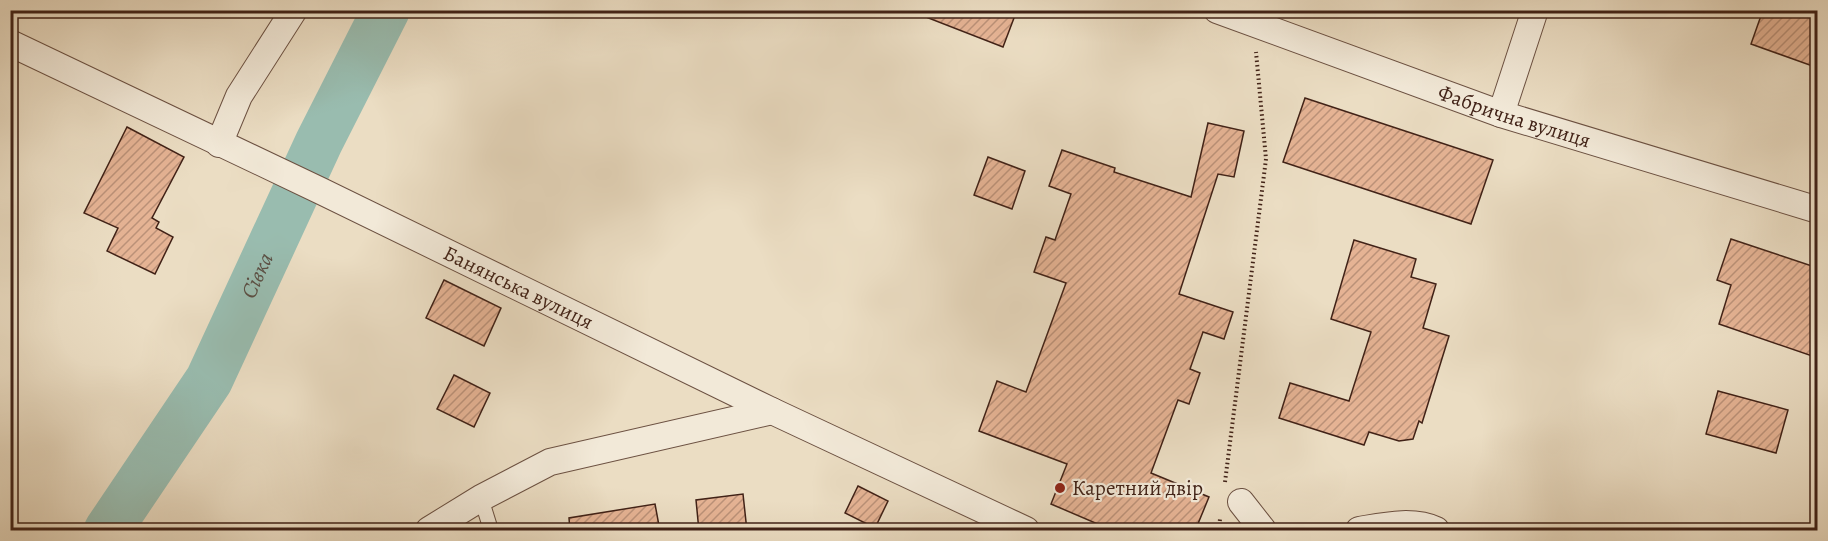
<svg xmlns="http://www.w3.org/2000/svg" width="1828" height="541" font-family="Alegreya,serif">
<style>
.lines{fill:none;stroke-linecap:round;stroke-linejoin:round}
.river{stroke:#99bcaf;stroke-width:48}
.building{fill:url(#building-hatch);stroke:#412217;stroke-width:1.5}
.lane-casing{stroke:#6c5142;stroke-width:16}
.street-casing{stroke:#6c5142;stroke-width:28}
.path{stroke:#412217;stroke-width:4;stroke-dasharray:1.5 3;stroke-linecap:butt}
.lane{stroke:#f2e9d8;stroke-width:14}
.street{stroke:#f2e9d8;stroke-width:26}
.poi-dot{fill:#8f2418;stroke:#f2e9d8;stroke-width:2}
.labels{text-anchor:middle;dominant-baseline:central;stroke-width:4.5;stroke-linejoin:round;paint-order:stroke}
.street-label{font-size:21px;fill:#412217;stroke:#f2e9d8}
.poi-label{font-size:21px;fill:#412217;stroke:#f2e9d8;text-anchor:start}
.water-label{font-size:22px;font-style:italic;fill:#5b5045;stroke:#f2e9d8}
</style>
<defs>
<pattern id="building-hatch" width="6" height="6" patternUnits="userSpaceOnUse" patternTransform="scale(1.5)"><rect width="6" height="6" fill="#e5b394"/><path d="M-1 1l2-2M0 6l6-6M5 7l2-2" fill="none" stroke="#bb9178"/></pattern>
</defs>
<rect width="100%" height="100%" fill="#ebddc3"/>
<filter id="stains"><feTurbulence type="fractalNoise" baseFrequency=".00333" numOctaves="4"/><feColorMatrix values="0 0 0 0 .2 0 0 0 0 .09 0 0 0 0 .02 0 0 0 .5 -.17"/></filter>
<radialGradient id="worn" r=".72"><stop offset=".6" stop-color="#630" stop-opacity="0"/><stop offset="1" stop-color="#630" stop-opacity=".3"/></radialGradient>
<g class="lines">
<path class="river" id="s1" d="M108,530l101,-150 110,-238 67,-132"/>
</g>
<g class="building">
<path d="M913,10h104l-14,37 -90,-35z"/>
<path d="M1763,10h29l26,9v49l-67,-24z"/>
<path d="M1305,98l188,62 -22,64 -188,-62z"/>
<path d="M1208,123l36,8 -10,46 -16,-3 -39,120 54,18 -9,27 -21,-7 -13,37 10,4 -11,31 -11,-4 -27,73 58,24 -14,34h-81l-63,-27 16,-40 -88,-33 18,-50 29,11 40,-109 -32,-11 12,-35 9,3 16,-46 -22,-8 13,-36 53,18 -1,4 77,25z"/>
<path d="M127,127l57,30 -32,61 7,4 -3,6 17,9 -18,37 -48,-23 11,-23 -34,-15z"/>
<path d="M988,157l37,14 -13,38 -38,-14z"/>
<path d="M1731,239l87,29v90l-99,-34 12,-39 -14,-5z"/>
<path d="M1354,240l62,19 -5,18 25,7 -13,44 26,8 -27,87 -3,-2 -6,18 -14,2 -30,-9 -5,13 -85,-27 11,-35 59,18 22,-69 -40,-13z"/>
<path d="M444,280l57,28 -17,38 -58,-28z"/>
<path d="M454,375l36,18 -16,34 -37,-18z"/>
<path d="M1718,391l70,19 -12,43 -70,-19z"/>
<path d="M858,486l30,15 -13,27 -30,-15z"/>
<path d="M743,494l4,37h-48l-3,-31z"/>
<path d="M655,504l5,27h-90l-1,-13z"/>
</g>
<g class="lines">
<defs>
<path id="lane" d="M481,498l10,32"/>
<g id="street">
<path id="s2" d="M1217,10l284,104 317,96"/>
<path id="s3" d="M10,43l311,148 451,220 254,119"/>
<path d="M1501,114l34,-104"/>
<path d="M219,144l20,-48 55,-86"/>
<path d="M1241,502l22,28"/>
<path d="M429,530l52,-32 69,-36 222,-51"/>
<path d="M1359,530c24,-4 54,-11 77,0"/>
</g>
</defs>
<use href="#lane" class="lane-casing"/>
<use href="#street" class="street-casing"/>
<g class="path">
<path d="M1225,482l41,-323 -10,-107"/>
<path d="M1219,530l1,-11"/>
</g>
<use href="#lane" class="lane"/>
<use href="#street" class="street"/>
</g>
<circle class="poi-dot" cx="1060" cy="488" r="6"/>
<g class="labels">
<g class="street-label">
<text stroke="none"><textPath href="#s2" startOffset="316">Фабрична вулиця</textPath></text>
<text stroke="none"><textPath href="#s3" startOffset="564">Банянська вулиця</textPath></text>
</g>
<g class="poi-label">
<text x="1072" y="488">Каретний двір</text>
</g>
<g class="water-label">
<text stroke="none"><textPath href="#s1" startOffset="296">Сівка</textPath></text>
</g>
</g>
<rect width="1828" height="541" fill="none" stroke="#ebddc3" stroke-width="36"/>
<rect x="12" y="12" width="1804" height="517" fill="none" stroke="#412217" stroke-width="3"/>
<rect x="18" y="18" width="1792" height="505" fill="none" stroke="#412217" stroke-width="1.5"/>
<rect width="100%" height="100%" filter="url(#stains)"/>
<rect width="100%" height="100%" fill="url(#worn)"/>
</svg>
